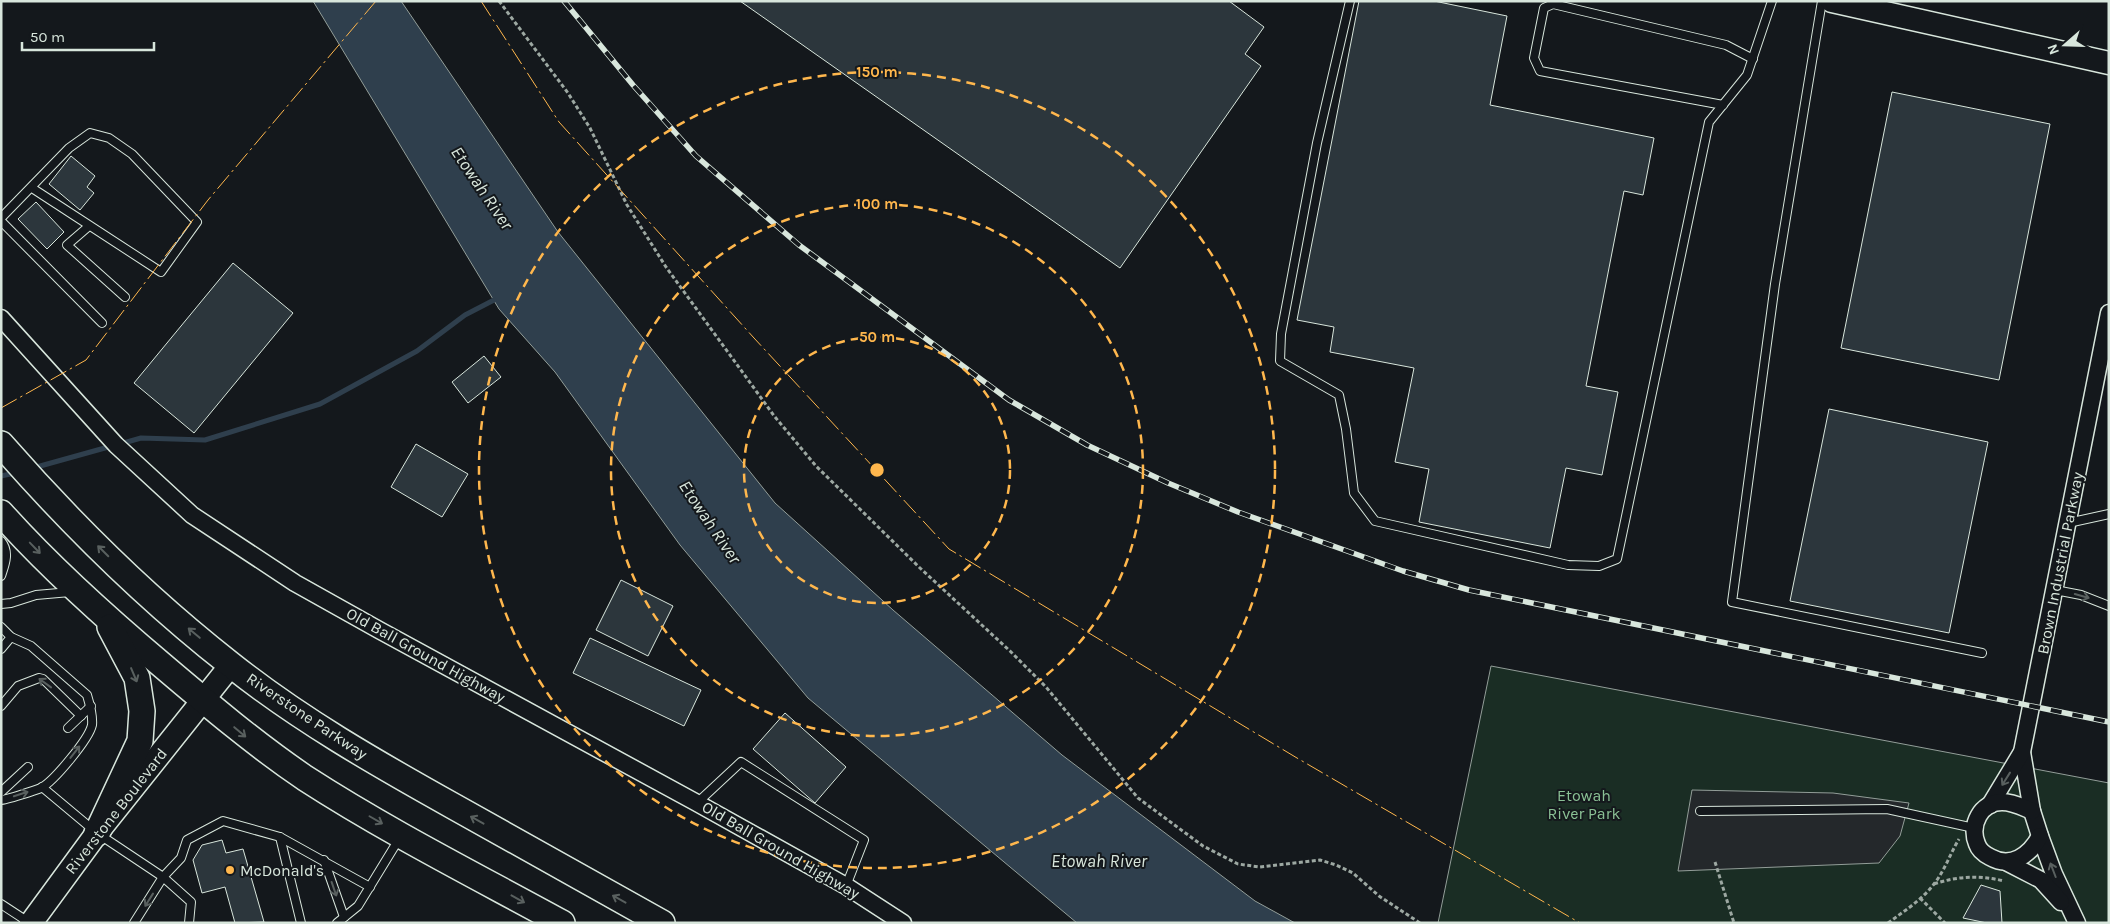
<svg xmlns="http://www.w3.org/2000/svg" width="2110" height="924" font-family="Karla,sans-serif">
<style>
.green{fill:#1a2d24;stroke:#939e99}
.parking{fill:#24282b;stroke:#939e99}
.water{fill:#2f3f4d;stroke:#939e99}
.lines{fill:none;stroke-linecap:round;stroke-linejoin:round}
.stream{stroke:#2f3f4d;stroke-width:5}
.building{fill:#2c363c;stroke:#d8e6dc}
.lane-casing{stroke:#d8e6dc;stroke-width:10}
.street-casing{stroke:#d8e6dc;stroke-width:19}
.secondary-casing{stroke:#d8e6dc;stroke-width:25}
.primary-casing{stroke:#d8e6dc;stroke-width:28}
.path{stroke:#9da8a2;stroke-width:3;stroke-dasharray:4 2.5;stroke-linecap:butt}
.lane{stroke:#14181c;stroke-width:8}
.street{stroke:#14181c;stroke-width:16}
.secondary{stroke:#14181c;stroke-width:22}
.primary{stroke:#14181c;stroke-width:25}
.rail-casing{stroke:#d8e6dc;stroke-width:5.5}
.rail{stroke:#14181c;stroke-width:4;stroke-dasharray:11;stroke-linecap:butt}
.power{stroke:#ffb74d;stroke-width:1;stroke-dasharray:18 4 2.5 4;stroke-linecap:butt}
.oneway{stroke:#59605f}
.ring{fill:none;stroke:#ffb74d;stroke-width:2.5;stroke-dasharray:9 6}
.poi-dot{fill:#ffb74d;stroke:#14181c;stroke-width:2}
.labels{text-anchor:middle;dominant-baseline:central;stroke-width:4;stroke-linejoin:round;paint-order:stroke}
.street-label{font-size:16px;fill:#d8e6dc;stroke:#14181c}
.park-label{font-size:16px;fill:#8ac095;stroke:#14181c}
.poi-label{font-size:16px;fill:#d8e6dc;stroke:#14181c;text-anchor:start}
.water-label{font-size:18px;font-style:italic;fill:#d8e6dc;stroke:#14181c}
.centre{fill:#ffb74d;stroke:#14181c;stroke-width:2.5}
.ring-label{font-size:15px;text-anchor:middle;font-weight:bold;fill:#ffb74d;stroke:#14181c;stroke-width:4;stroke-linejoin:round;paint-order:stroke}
</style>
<rect width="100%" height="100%" fill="#14181c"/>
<path class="green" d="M1491,666l618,117v140h-671z"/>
<path class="parking" d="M1692,790l141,3 76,10 -9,33 -21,27 -201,8z"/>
<path class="water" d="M313,1h88l157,231 217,271 118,107 169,145 193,146 40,22h-218l-269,-225 -128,-153 -125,-173 -56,-63z"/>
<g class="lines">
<g class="stream">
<path d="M120,444l21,-6 64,2 115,-36 97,-53 48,-36 29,-15"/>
<path d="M33,468l79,-22"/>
<path d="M1,476l14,-3"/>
</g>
</g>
<g class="building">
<path d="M740,1h489l35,26 -19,27 16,12 -141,202z"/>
<path d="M1359,1h75l73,15 -17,89 164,33 -11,57 -19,-4 -38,195 32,6 -16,83 -36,-7 -16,80 -131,-26 10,-53 -34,-7 19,-94 -84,-16 4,-25 -37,-7z"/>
<path d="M1892,92l158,32 -51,256 -158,-32z"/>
<path d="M71,156l24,20 -8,11 7,6 -14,17 -31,-26z"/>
<path d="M36,202l28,30 -17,17 -29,-30z"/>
<path d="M233,263l60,50 -99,120 -60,-50z"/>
<path d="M484,356l17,21 -33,26 -16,-21z"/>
<path d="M1829,409l159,33 -39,191 -159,-32z"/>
<path d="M416,444l52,30 -26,43 -51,-30z"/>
<path d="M621,580l52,26 -25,50 -52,-26z"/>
<path d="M590,638l111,52 -17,36 -111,-53z"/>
<path d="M785,713l61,54 -31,36 -62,-54z"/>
<path d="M222,840l4,13 17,-4 21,73 -29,1 -10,-36 -23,6 -9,-33 9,-15z"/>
<path d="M1981,885l19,6 2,32h-15l-24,-5z"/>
</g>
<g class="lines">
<defs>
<g id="lane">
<path d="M1350,1l-33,142 -36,191 -1,27 59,34 7,34 8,64 21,28 193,44 31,1 18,-7 92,-437 38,-47 25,-74"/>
<path d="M1822,1l-47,283 -43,318 250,51"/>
<path d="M1723,105l-183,-34 -6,-13 10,-50 9,-4 173,41 27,14"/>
<path d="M1,218l68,-70 21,-15 19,5 23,16 65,68 -36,50 -129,-84"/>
<path d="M1,221l101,102"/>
<path d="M89,226l-22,19 58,52"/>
<path d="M2068,523l41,-9"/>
<path d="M1,541c9,11 4,23 0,35"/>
<path d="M2055,590l26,5 28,11"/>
<path d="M1,604l10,-1 25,-8 34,-3"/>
<path d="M1,627l10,10 20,9 56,49c3,10 6,21 5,30 -3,14 -38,56 -51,63 -5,2 -35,12 -40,12"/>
<path d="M1,649l10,-12"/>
<path d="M1,706l17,-20 21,-8 4,1 38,37"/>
<path d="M68,728l23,-22"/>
<path d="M42,787l55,46 66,44 28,25 -2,21"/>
<path d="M1,792l27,-25"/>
<path d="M697,803l44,-41 123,78 -18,46"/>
<path d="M1700,811l187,-2 87,19"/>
<path d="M280,837l21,86"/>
<path d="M324,860l20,57"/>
<path d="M1,904l29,19"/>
<path d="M134,923l29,-46 18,-19 6,-18 36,-19 57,16 90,50"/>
<path d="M337,923l21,-17 41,-67"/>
</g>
<g id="street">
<path d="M1,318l115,127 76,70 103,68 84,47 318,173 149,83 57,37"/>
<path d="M2022,752l10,59 8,25 14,38 23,49"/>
<path d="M1990,805l32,-53 87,-439"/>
<path d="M2032,811c-10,-4 -19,-9 -30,-9 -21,0 -33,23 -25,42 2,6 7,10 13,13 21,12 40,-2 50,-21"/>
<path d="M2006,862l35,18 20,22"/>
</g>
<g id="secondary">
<path d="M1832,1l277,62"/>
<path d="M31,923l66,-90 134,-168"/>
</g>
<g id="primary">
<path d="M1,444c70,80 146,155 229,220 69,55 146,99 223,142 69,39 139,78 209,117"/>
<path d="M1,513c50,56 105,105 162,153 46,39 92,78 142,112 82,53 171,98 257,145"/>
<path d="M97,833l43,-92 2,-30 -5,-33 -27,-51"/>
</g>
</defs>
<use href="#lane" class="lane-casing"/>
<use href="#street" class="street-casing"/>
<use href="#secondary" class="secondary-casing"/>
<use href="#primary" class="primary-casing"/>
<g class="path">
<path d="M499,1l69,92 22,35 37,77 39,62 109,150 41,49 104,102 90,83 36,36 92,111 65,48 35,18 22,3 60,-7 16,5 17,8 26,23 41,27"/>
<path d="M1715,862l19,61"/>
<path d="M1934,884c24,-8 46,-9 70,-3"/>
<path d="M1920,898l25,25"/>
<path d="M1888,923c16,-12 34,-23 46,-39 11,-14 16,-30 25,-45"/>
</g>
<use href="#lane" class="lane"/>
<use href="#street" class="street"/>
<use href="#secondary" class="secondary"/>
<use href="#primary" class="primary"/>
<defs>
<path id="rail" d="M564,1l69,84 63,71 103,89 210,155 78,45 81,38 70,29 165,59 66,19 640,132"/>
</defs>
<use href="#rail" class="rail-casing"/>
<use href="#rail" class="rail"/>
<g class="power">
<path d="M481,1l78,121 195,216 195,211 348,209 283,165"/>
<path d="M1,408l85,-48 122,-160 168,-199"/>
</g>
</g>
<defs><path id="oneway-shaft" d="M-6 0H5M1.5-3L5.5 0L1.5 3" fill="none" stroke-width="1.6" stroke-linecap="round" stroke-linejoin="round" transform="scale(1.25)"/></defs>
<g class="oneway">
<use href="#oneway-shaft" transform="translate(35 548) rotate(46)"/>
<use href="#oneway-shaft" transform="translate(103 551) rotate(-135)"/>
<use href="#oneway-shaft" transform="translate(2082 596) rotate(16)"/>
<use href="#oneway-shaft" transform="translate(194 633) rotate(-140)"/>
<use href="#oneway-shaft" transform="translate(134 675) rotate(67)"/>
<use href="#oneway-shaft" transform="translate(45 683) rotate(-144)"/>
<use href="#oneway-shaft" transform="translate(240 732) rotate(40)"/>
<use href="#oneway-shaft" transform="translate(75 752) rotate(-52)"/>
<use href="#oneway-shaft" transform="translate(2006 779) rotate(122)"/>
<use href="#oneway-shaft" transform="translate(21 794) rotate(-18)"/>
<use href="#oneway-shaft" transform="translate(376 820) rotate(30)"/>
<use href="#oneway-shaft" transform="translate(477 820) rotate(-151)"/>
<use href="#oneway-shaft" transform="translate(2053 870) rotate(-111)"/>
<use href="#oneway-shaft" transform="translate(334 889) rotate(71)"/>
<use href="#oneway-shaft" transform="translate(518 899) rotate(29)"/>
<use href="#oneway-shaft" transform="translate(619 899) rotate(-151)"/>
<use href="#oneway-shaft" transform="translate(149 900) rotate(122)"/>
</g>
<g class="ring">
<circle cx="877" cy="470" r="133"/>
<circle cx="877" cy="470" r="266"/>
<circle cx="877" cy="470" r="398"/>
</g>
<circle class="poi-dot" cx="230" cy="870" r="5"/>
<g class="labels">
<g class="street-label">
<text transform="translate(2060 563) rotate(-79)">Brown Industrial Parkway</text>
<text transform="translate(426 655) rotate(29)">Old Ball Ground Highway</text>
<text transform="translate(307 716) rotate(34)">Riverstone Parkway</text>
<text transform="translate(116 811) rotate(-52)">Riverstone Boulevard</text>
<text transform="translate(781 850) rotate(30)">Old Ball Ground Highway</text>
</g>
<g class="park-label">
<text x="1584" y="795">Etowah<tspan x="1584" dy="18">River Park</tspan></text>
</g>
<g class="poi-label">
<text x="240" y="870">McDonald's</text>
</g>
<g class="water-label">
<text transform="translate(482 188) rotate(56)">Etowah River</text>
<text transform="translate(710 522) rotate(56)">Etowah River</text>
<text x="1099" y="861">Etowah River</text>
</g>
</g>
<circle cx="877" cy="470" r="8" class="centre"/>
<g class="ring-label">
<text x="877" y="77">150 m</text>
<text x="877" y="209">100 m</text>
<text x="877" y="342">50 m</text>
</g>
<rect width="2110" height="924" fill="none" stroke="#d8e6dc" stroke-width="5"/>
<g transform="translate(2065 45) rotate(250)" stroke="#14181c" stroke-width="4" paint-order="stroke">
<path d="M0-4L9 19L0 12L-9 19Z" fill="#d8e6dc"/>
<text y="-8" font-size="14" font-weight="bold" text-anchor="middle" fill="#d8e6dc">N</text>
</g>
<path d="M22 42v8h132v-8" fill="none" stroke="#d8e6dc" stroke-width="2.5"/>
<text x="30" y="42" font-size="15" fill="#d8e6dc" stroke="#14181c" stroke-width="4" paint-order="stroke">50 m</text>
</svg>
